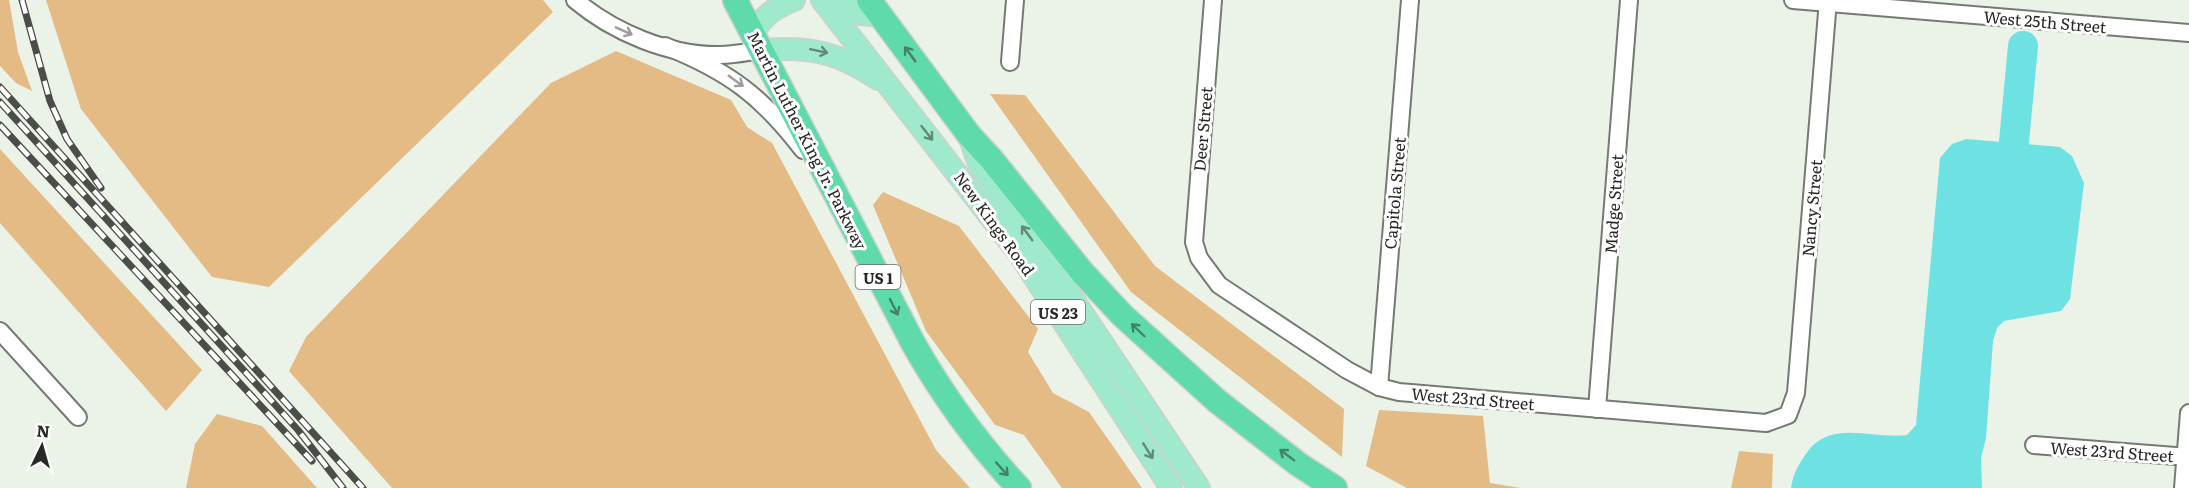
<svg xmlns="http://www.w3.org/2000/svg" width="2189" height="488" font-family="Literata,serif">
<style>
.green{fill:#e4ba85}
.water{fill:#6ee2e3}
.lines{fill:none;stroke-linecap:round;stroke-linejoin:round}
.river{stroke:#6ee2e3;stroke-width:30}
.minor-casing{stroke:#757b72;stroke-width:20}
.major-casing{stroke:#cfd0cf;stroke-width:24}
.highway-casing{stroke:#cfd0cf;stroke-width:27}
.minor{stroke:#fff;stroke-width:16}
.major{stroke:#9fe9cd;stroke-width:21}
.highway{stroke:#5fdbab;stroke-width:24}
.rail-casing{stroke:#4a4d48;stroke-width:7}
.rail{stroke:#fff;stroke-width:4.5;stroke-dasharray:14;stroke-linecap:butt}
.oneway{stroke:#9e9f9d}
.oneway2{stroke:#638979}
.oneway3{stroke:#438268}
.labels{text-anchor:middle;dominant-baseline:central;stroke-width:6;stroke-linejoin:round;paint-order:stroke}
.shield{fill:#fff;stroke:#686966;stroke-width:1.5}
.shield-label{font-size:15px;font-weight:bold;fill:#272925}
.street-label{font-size:16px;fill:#272925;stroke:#fff}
</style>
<rect width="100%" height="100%" fill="#ebf2e7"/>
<g class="green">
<path d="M0,0h9l9,52 14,39 -16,-8 -16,-17z"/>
<path d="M46,0h497l10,12 -284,275 -57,-10 -131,-168z"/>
<path d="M616,51l115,49 16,27 25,16 164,307 34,38h-578l-103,-117 17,-34 245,-254z"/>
<path d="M990,94l35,1 130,171 189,143 -2,48 -211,-165z"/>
<path d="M0,149l202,221 -36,41 -166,-188z"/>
<path d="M883,192l76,34 79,103 -10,23 25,41 36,19 53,76h-80l-38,-53 -29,-10 -69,-94 -53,-126z"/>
<path d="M1379,410l104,6 7,67 31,5h-114l-41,-22z"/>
<path d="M217,414l45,12 55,62h-131l9,-44z"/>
<path d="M1739,451l34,3 -1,34h-41z"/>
</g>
<path class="water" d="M1966,139l94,8 12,9 12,27 -14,116 -9,12 -57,10 -7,7 -4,13 -7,97 -5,20 1,30h-191c2,-14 7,-23 15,-34 24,-36 66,-14 101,-19l9,-10 24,-267 12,-14z"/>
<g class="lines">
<path class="river" d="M2014,142l9,-96"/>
<defs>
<g id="minor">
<path d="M575,0c38,32 94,56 145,55 14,0 28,-3 41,-5"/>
<path d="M1213,0l-19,242 5,16 20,27 128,85 32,17 20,5 367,31 22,-8 8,-22 32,-393"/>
<path d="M1793,0l396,33"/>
<path d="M665,46c63,25 97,50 138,104"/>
<path d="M1010,62l5,-62"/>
<path d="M0,331l78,86"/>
<path d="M1379,387l31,-387"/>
<path d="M1597,409l32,-409"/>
<path d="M2034,445l155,12"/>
<path d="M2183,488l6,-75"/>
</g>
<g id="major">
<path d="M822,0l198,255 151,233"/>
<path d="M830,0l31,14 21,2"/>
<path d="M753,34c10,-19 22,-26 41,-34"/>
<path d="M761,50c49,-4 76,2 117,29"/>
<path d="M970,138l8,24 83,119 138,207"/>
</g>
<g id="highway">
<path d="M735,0l178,343c30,53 64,100 106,145"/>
<path d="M869,0l100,135 23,25 90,112 40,43 95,86 81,63 37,24"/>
</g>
</defs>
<use href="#minor" class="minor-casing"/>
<use href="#major" class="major-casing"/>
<use href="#highway" class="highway-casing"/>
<use href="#minor" class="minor"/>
<use href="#major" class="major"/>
<use href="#highway" class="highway"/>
<defs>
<g id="rail">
<path d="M22,0l28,101 17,38 34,49"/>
<path d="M0,87l363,401"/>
<path d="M0,102l298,328 45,58"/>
<path d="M0,125l312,336"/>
</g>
</defs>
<use href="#rail" class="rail-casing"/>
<use href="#rail" class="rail"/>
</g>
<defs><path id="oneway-shaft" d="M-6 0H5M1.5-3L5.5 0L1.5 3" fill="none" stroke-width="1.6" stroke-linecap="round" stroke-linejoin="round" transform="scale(1.5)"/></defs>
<g class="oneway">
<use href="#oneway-shaft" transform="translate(624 31) rotate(24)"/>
<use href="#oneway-shaft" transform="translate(736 81) rotate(36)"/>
</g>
<g class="oneway2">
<use href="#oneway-shaft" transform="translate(819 51) rotate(12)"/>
<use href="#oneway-shaft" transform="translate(927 133) rotate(52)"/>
<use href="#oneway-shaft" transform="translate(1027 233) rotate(-126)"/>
<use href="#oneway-shaft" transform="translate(1148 451) rotate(58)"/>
</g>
<g class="oneway3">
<use href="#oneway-shaft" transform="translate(910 54) rotate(-126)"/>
<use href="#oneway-shaft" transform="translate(894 307) rotate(63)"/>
<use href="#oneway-shaft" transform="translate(1138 330) rotate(-136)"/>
<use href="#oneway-shaft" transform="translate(1287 455) rotate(-143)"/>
<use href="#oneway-shaft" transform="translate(1002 469) rotate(48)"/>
</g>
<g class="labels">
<g class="shield">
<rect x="855.5" y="265" width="45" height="24" rx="4.5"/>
<rect x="1031" y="300" width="54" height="24" rx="4.5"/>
</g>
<g class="shield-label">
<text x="878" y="277">US 1</text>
<text x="1058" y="312">US 23</text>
</g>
<g class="street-label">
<text transform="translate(2045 21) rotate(5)">West 25th Street</text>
<text transform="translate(1202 129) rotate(-85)">Deer Street</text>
<text transform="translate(808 140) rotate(63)">Martin Luther King Jr. Parkway</text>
<text transform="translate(1394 193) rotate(-85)">Capitola Street</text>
<text transform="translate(1613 204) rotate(-86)">Madge Street</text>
<text transform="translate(1811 208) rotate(-85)">Nancy Street</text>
<text transform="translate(995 223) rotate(54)">New Kings Road</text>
<text transform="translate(1473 398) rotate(5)">West 23rd Street</text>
<text transform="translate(2112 451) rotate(4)">West 23rd Street</text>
</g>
</g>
<g transform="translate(42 446) rotate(5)" stroke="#ffffff" stroke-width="4.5" paint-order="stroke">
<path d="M0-4.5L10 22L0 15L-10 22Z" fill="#272925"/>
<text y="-9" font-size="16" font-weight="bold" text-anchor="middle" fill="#272925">N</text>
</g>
</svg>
